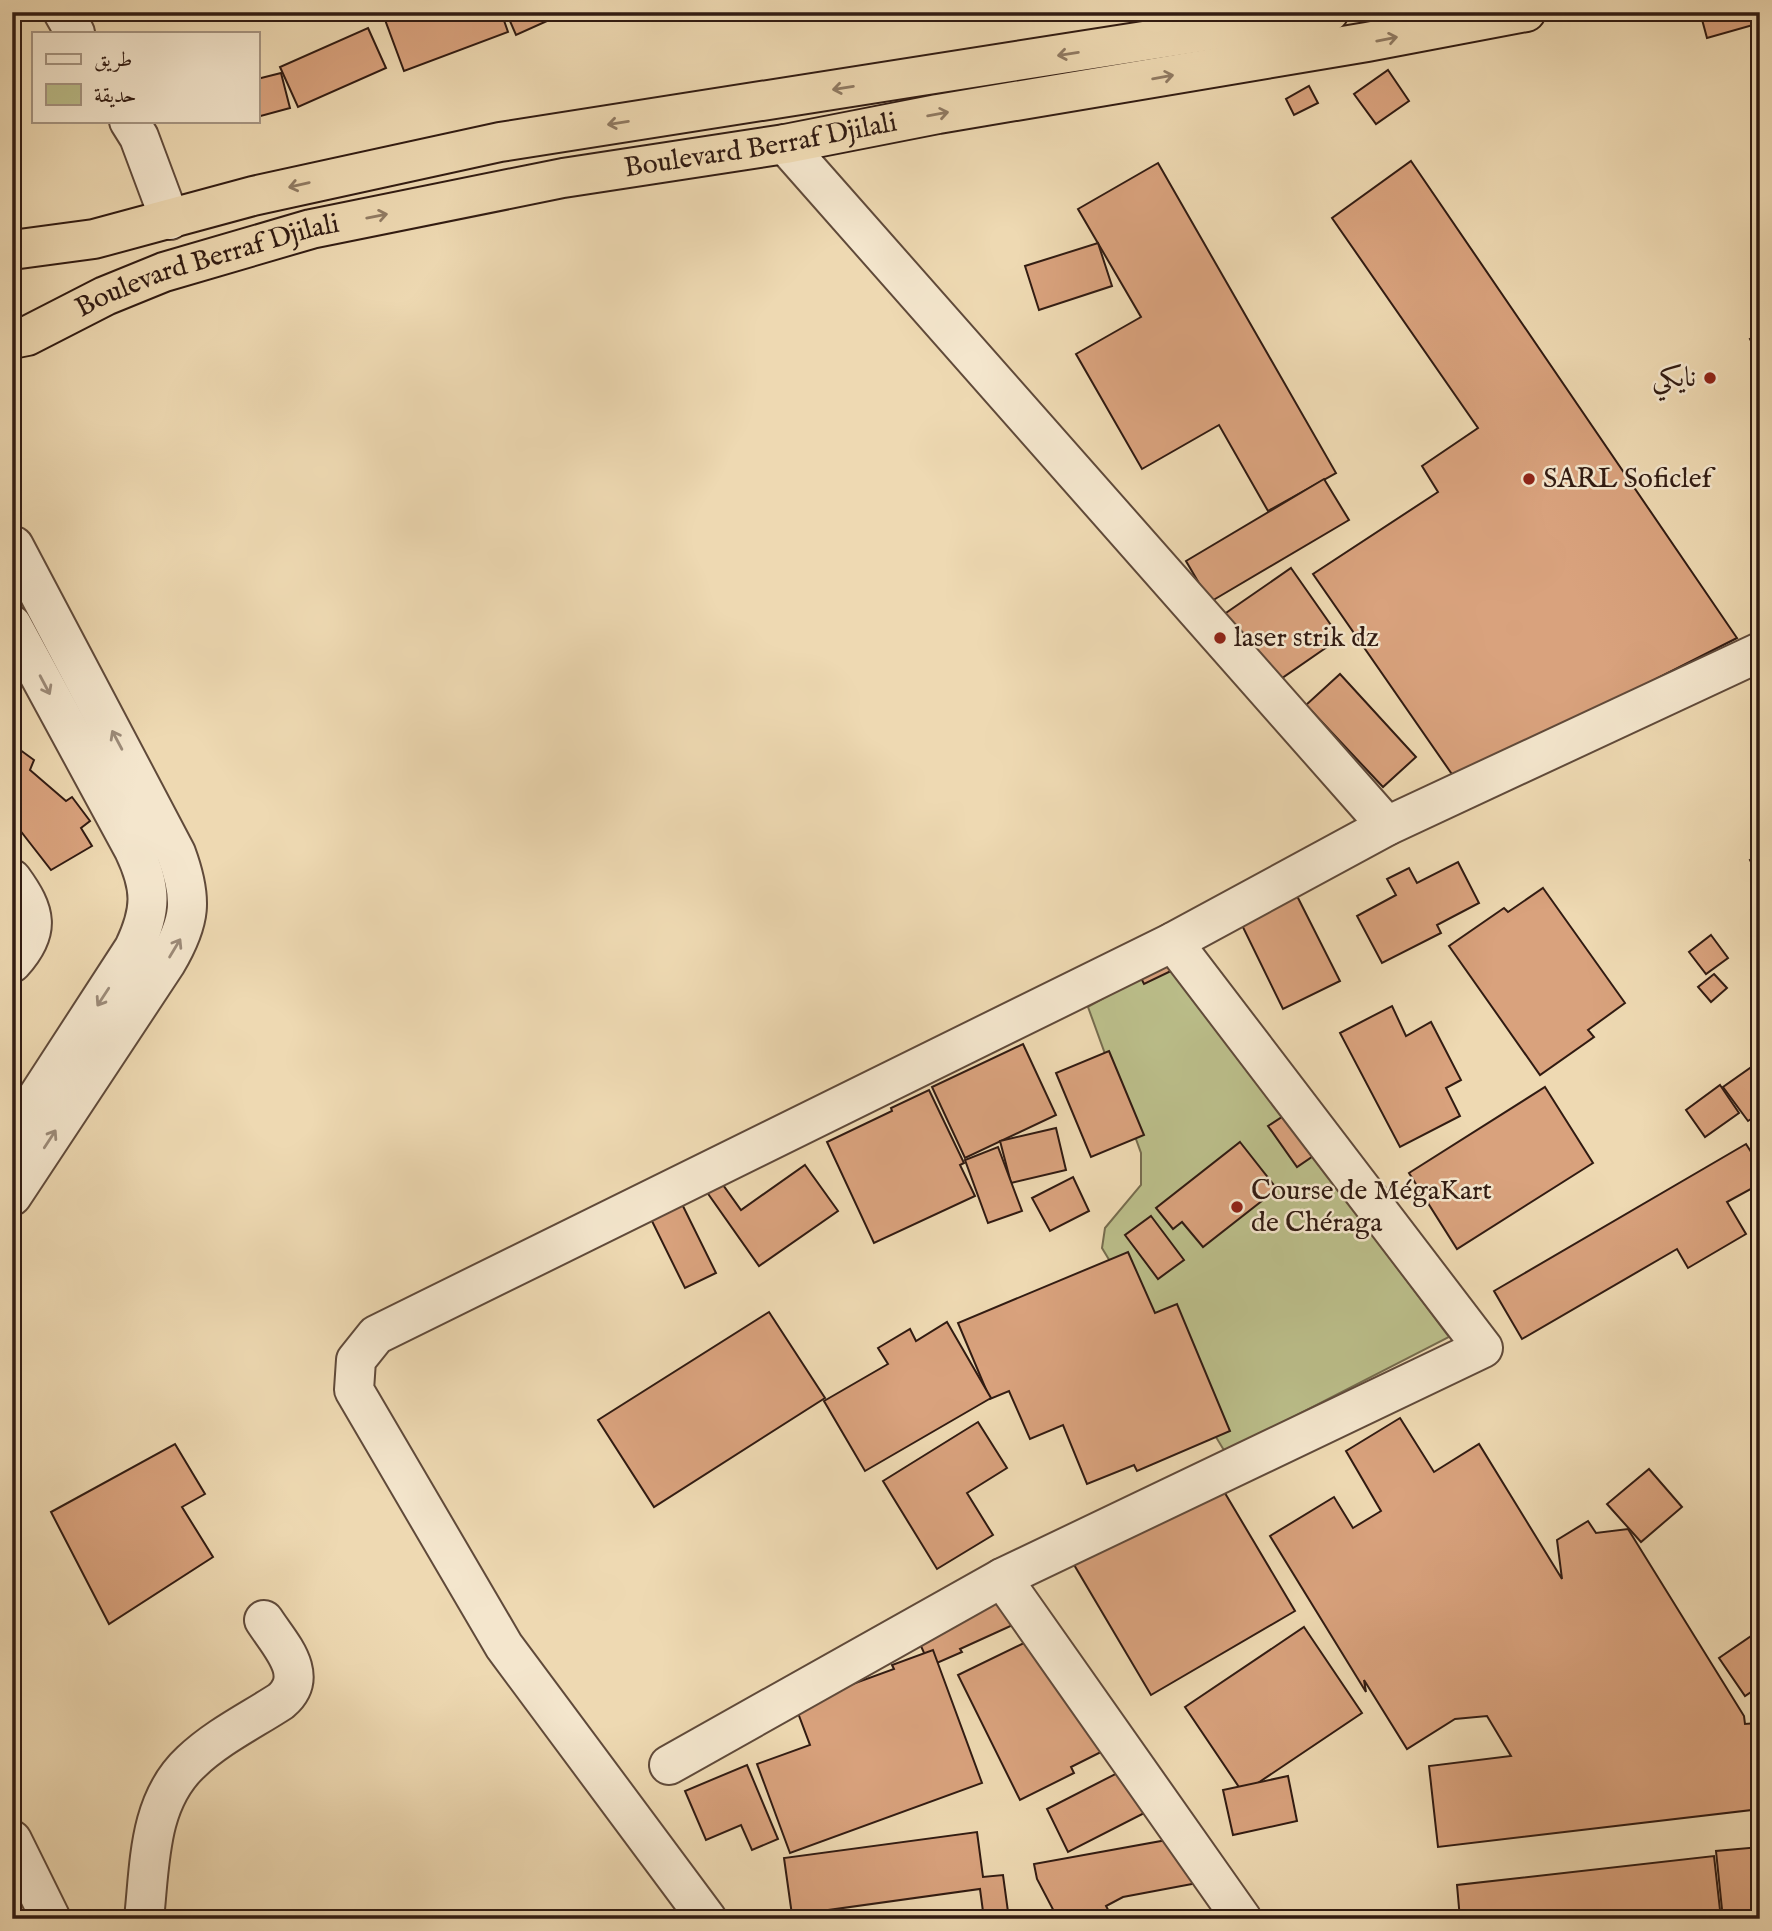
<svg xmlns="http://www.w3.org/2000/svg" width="1772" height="1931" font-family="'IM FELL English',Amiri,serif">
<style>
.green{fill:#bbbe8a;stroke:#766c4e;stroke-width:2}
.building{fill:#d9a27d;stroke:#311b12;stroke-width:2}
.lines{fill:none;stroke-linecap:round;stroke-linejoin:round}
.minor-casing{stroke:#604a3a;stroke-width:42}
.trunk-casing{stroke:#311b12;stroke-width:42}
.minor{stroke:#f4e6cd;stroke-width:38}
.trunk{stroke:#eed9b2;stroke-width:38}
.oneway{stroke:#907a62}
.oneway2{stroke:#9c8b79}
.poi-dot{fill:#8f2418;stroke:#f4e6cd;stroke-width:2.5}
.labels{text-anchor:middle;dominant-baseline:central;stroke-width:5;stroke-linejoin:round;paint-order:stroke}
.street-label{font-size:28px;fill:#311b12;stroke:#f4e6cd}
.poi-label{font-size:28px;fill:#311b12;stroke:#f4e6cd;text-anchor:start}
</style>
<rect width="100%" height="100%" fill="#eed9b2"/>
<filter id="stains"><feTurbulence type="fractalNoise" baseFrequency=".00286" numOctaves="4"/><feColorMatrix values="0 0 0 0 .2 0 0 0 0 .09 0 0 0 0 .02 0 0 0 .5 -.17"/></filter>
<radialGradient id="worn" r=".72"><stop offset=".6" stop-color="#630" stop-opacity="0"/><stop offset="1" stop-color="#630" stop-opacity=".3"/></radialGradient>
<path class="green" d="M1168,962l281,375 -224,115 -123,-204 3,-20 36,-43v-32l-53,-146z"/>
<g class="building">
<path d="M397,12h104l7,20 -104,39 -20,-54z"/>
<path d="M506,12h61l-51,23z"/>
<path d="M1700,12h60v11l-53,15z"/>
<path d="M368,28l18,40 -88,39 -18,-40z"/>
<path d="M1388,70l21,31 -33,23 -22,-30z"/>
<path d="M281,73l9,35 -33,9v-38z"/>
<path d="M1309,86l9,17 -24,12 -8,-16z"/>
<path d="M1411,161l326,477 -281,142 -143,-206 125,-82 -16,-26 56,-38 -146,-210z"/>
<path d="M1158,163l178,310 -68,38 -49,-86 -77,44 -66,-115 65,-37 -63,-108z"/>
<path d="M1098,243l14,43 -73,24 -14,-44z"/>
<path d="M1760,334v24l-10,-19z"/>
<path d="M1324,479l25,41 -139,82 -24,-41z"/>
<path d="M1291,568l49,70 -68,47 -49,-70z"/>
<path d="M1340,674l76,83 -33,30 -77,-82z"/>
<path d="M12,744l22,16 -4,10 36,31 6,-4 18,24 -9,7 11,18 -41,24 -39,-50z"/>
<path d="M1760,855v25l-10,-20z"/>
<path d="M1458,862l21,41 -42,22 4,8 -59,30 -25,-47 39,-21 -9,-16 22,-11 8,15z"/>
<path d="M1293,888l47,93 -57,28 -46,-94z"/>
<path d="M1543,888l82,115 -37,27 6,7 -54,38 -91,-129 55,-38 4,4z"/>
<path d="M1711,935l17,23 -22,16 -17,-22z"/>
<path d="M1160,949l11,22 -27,13 -11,-22z"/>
<path d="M1714,974l13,14 -16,14 -13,-15z"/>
<path d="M1392,1006l14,30 25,-14 30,58 -15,8 14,28 -60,31 -60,-114z"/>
<path d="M1023,1044l33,71 -91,43 -33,-71z"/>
<path d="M1109,1051l35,84 -53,22 -35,-84z"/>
<path d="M1760,1061v52l-12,8 -25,-34z"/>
<path d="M1720,1085l19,28 -34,24 -19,-27z"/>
<path d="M1545,1087l48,76 -136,86 -48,-76z"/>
<path d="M929,1090l35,73 -4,2 15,31 -101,47 -47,-101 65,-31 -1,-3z"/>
<path d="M1294,1109l28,41 -25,17 -29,-41z"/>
<path d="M1056,1128l10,42 -55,13 -11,-42z"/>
<path d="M1240,1142l37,47 -74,58 -21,-25 -9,7 -17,-21z"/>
<path d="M1746,1144l14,22v18l-33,18 19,32 -58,34 -11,-19 -155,90 -28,-48z"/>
<path d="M998,1147l24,64 -34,12 -23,-63z"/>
<path d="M805,1165l33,46 -79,55 -55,-78 14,-10 23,32z"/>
<path d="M1073,1177l16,34 -39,20 -18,-33z"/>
<path d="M678,1196l38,77 -31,15 -38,-77z"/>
<path d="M1151,1216l33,44 -26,19 -33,-44z"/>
<path d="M1128,1252l27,61 22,-9 53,127 -93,40 -3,-6 -47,19 -24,-59 -33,14 -21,-48 -19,8 -32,-76z"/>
<path d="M769,1312l56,86 -171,109 -56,-87z"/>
<path d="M947,1322l44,76 -126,73 -41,-70 64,-37 -10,-16 32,-19 6,12z"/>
<path d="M1400,1418l34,54 45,-28 83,135 -5,-39 31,-19 8,12 32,-4 116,187 1,8 12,-1 3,5v81l-322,38 -9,-81 82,-10 -24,-40 -32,3 -48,30 -43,-69 2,12 -96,-156 64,-39 19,31 28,-17 -35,-60z"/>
<path d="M978,1422l29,46 -40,25 26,42 -56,34 -54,-88z"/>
<path d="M175,1444l30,50 -23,13 31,50 -104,67 -58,-112z"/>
<path d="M1649,1469l33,38 -41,35 -34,-38z"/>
<path d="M1216,1478l79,133 -144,84 -78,-132z"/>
<path d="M1001,1593l14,31 -55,25 2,3 -32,14 -15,-33z"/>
<path d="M1304,1627l58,86 -119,80 -58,-86z"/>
<path d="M1051,1630l58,118 -38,19 3,6 -54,27 -62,-125z"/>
<path d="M1760,1630v56l-15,10 -26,-38z"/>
<path d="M933,1650l49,133 -192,70 -33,-89 53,-19 -15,-40 99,-36 -2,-4z"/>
<path d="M1139,1762l21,43 -92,47 -21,-43z"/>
<path d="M747,1765l31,74 -26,11 -11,-25 -35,15 -21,-49z"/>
<path d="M1288,1776l9,45 -64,14 -10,-45z"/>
<path d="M977,1832l6,45 20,-2 6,44h-25l-4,-30 -188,26 -8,-57z"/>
<path d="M1189,1836l19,45 -85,16 -17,9 7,13h-55l-21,-40 -3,-15z"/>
<path d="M1760,1847v72h-37l-7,-68z"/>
<path d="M1714,1856l7,63h-261l-3,-34z"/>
</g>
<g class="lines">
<defs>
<g id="minor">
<path d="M63,12l12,21"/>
<path d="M129,121l10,16 31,83"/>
<path d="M785,144l602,682"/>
<path d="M12,625l122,225c18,38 18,60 0,98l-122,188"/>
<path d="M12,879c24,33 29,52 0,84"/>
<path d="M12,1196l154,-233c25,-42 27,-64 10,-110l-162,-307"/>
<path d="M1002,1578l240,341"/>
<path d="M669,1765l333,-187 481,-230 -310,-406"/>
<path d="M12,1840l39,79"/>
<path d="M144,1919c6,-55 4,-117 47,-157 26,-25 61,-42 90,-61 30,-26 -1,-56 -17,-81"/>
<path d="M707,1919l-203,-273 -150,-256 2,-30 20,-25 797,-393 214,-116 373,-174"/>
</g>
<g id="trunk">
<path d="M12,250l82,-11 159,-43 247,-54 829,-130"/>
<path id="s1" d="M12,339l15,-3 78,-40 59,-24 147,-43 252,-51 222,-34 153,-30 429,-72 159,-30"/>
</g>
</defs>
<use href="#minor" class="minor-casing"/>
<use href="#trunk" class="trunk-casing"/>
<use href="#minor" class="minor"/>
<use href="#trunk" class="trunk"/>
</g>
<defs><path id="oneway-shaft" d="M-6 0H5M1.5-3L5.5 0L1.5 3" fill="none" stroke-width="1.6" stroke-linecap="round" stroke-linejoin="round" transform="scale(1.75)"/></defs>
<g class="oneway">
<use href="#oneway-shaft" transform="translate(1387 39) rotate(-11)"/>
<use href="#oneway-shaft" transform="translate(1068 54) rotate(171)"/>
<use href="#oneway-shaft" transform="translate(1163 77) rotate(-10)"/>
<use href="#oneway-shaft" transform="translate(843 88) rotate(171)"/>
<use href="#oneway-shaft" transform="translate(938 114) rotate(-10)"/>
<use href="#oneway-shaft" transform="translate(618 123) rotate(171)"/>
<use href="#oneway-shaft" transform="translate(299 185) rotate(167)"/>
<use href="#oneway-shaft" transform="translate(377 216) rotate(-11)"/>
</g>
<g class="oneway2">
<use href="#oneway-shaft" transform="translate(45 685) rotate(62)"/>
<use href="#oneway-shaft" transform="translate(117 740) rotate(-118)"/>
<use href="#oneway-shaft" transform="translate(175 948) rotate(-59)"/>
<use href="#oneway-shaft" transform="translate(103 997) rotate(123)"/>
<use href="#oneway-shaft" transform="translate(50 1139) rotate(-57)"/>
</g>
<g class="poi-dot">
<circle cx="1710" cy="378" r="7"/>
<circle cx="1529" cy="479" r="7"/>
<circle cx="1220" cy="638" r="7"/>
<circle cx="1237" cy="1207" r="7"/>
</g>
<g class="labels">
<g class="street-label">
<text stroke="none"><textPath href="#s1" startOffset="777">Boulevard Berraf Djilali</textPath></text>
<text stroke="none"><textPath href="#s1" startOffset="210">Boulevard Berraf Djilali</textPath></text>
</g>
<g class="poi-label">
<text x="1696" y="378" text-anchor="end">نايكي</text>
<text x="1543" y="479">SARL Soficlef</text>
<text x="1234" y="638">laser strik dz</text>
<text x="1251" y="1191">Course de MégaKart<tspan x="1251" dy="32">de Chéraga</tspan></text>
</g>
</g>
<rect width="1772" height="1931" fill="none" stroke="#eed9b2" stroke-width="42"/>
<rect x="14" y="14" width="1744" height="1903" fill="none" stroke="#311b12" stroke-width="3.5"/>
<rect x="21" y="21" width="1730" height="1889" fill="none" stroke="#311b12" stroke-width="2"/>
<rect x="32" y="32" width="228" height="91" fill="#f4e6cd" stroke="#a69582" stroke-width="2"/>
<rect x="46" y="54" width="35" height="10" fill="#f4e6cd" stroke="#a69582" stroke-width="2"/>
<text x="94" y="66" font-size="21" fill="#311b12">طريق</text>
<rect x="46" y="84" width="35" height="21" fill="#bbbe8a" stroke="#a69582" stroke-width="2"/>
<text x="94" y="102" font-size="21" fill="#311b12">حديقة</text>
<rect width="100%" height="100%" filter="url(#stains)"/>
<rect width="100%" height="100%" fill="url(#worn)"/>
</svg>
